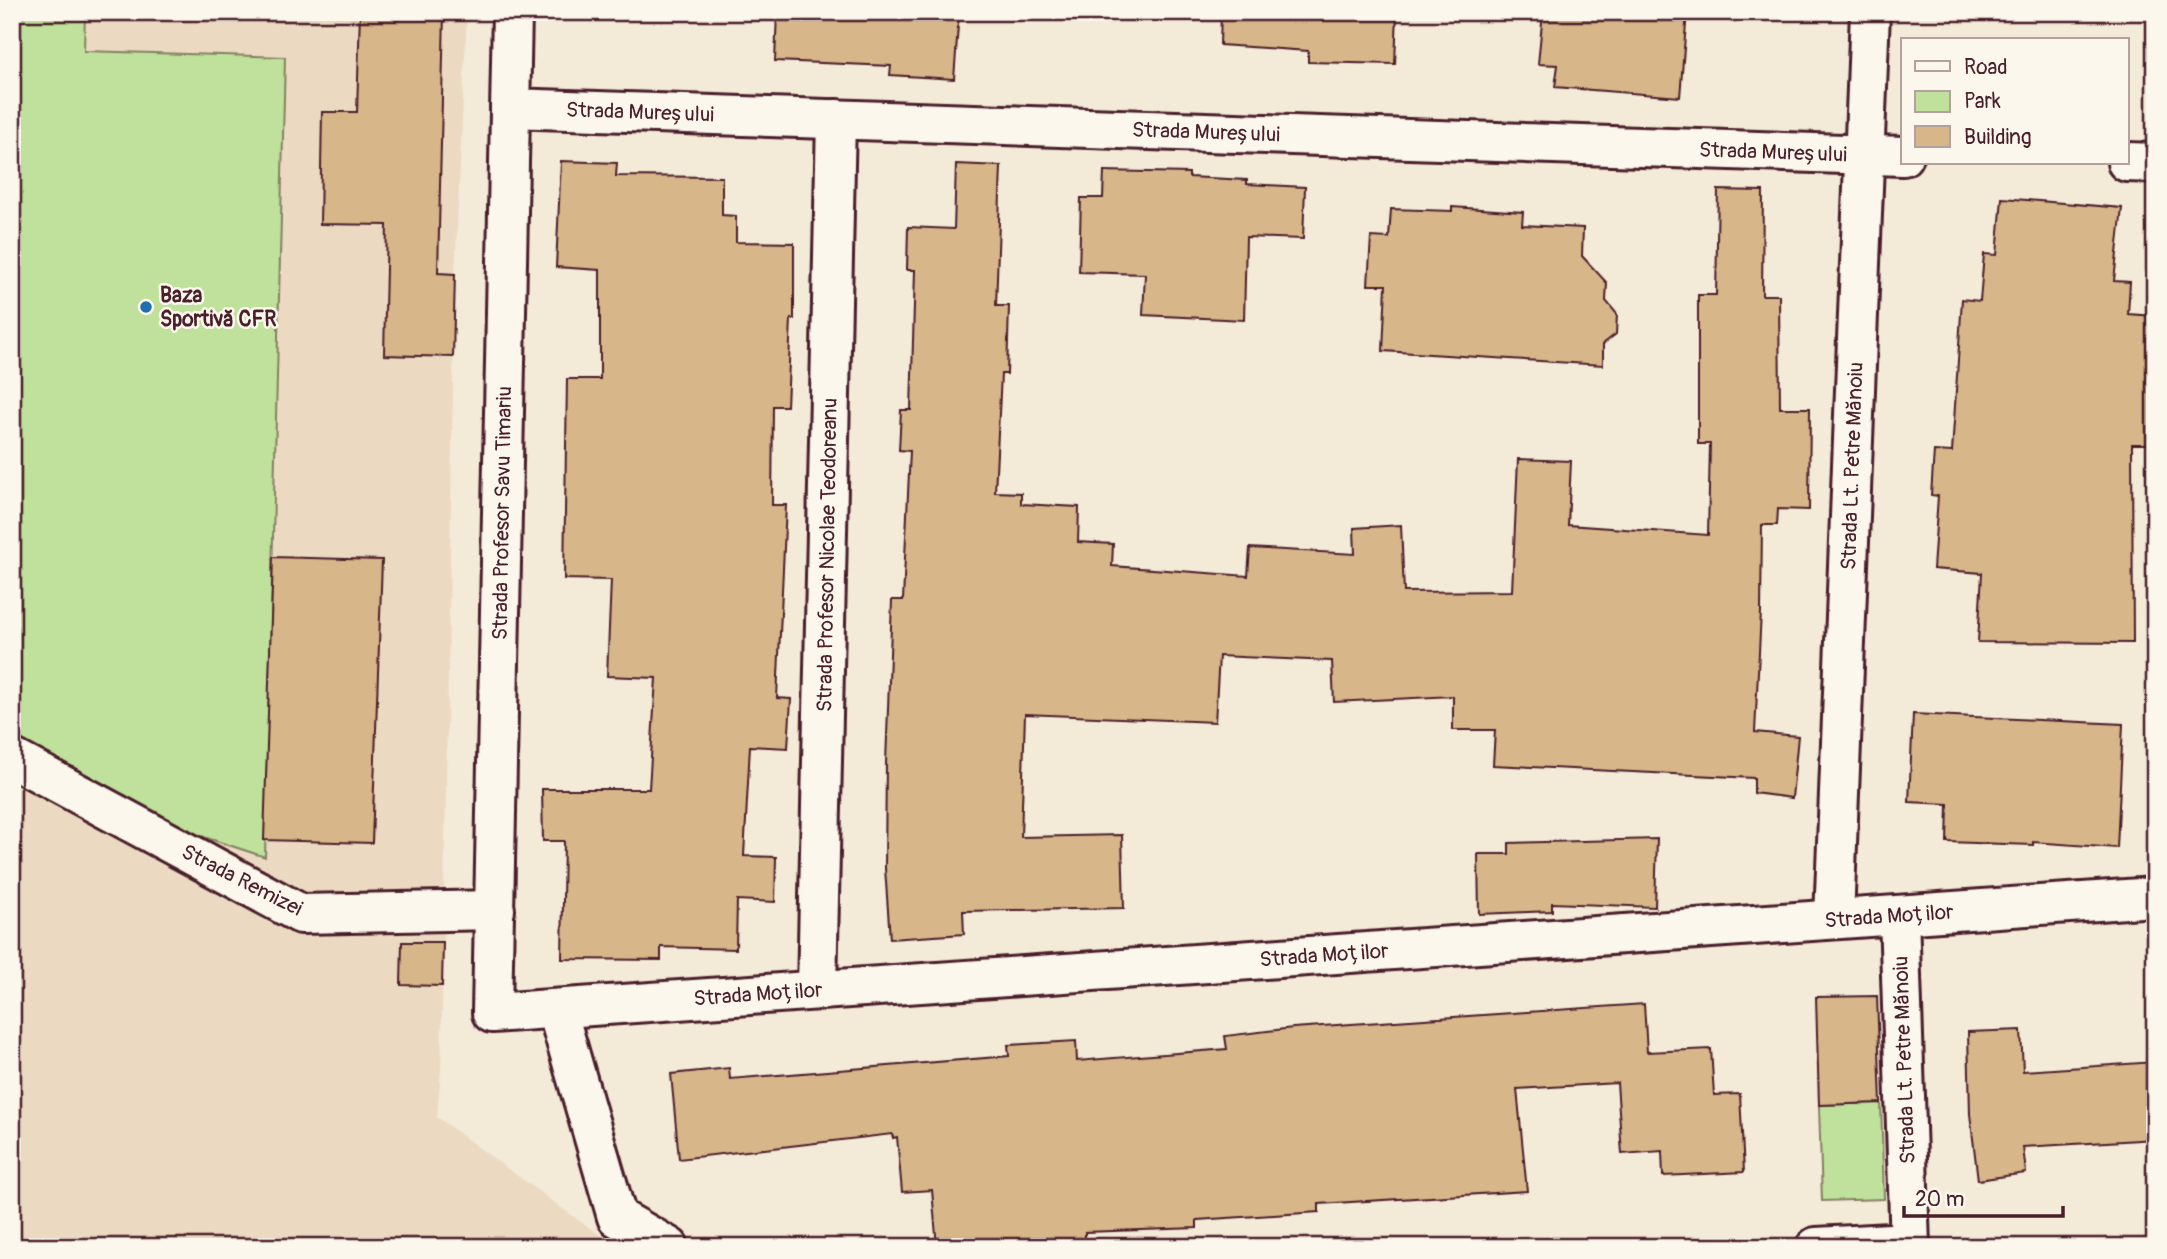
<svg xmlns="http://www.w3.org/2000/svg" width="2167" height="1259" viewBox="0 0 2167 1259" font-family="Pangolin,sans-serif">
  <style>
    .built { fill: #ebdac1 }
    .green { fill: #bfe19b; stroke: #848063; stroke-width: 2 }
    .building { fill: #d7b68a; stroke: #4a1f2b; stroke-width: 2 }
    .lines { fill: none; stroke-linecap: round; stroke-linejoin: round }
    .minor-casing { stroke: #4a1f2b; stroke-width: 44 }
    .minor { stroke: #fbf7ec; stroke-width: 38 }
    .poi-dot { fill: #1f6fb2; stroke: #fbf7ec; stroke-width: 2.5 }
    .labels { text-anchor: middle; stroke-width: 5; stroke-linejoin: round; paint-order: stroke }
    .street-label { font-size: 21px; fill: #4a1f2b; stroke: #fbf7ec }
    .poi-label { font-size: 21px; font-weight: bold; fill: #4a1f2b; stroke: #fbf7ec; text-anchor: start }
  </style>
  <rect width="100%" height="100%" fill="#f4ead8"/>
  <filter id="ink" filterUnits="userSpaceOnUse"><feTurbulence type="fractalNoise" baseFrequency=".0143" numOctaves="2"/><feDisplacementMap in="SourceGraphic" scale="14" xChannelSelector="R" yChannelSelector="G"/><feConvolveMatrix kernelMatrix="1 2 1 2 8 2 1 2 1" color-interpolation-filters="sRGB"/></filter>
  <g filter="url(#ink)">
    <path class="built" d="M12,12H467L455,274L441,1071L437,1117L578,1220L618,1247H12Z"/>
    <g class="green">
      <path d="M12,12H85L84,51L285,57L265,857L189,832L12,735Z"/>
      <path d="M1881,1103L1884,1199L1822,1201L1819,1105Z"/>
    </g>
    <g class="building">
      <path d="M360,12H444L438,273L455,274L453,357L384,355L387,225L320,224L322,112H357Z"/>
      <path d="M777,12H959L954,79L890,75L891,66L775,61Z"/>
      <path d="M1221,12H1397L1395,64L1308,62V51L1220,45Z"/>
      <path d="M1543,12H1687L1680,97L1555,87L1558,65L1538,64Z"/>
      <path d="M561,161L617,163L616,176L722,177V215L736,216V242L794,243V319H791L787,406H773L772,505H786L777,698L791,699L788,748L750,746L744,856L776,857L775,902L737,900L736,949L661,947V960L562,959L564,841H543L542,789H649L656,678L607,676L611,580L564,579L567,379H600V270L556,267Z"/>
      <path d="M956,164L1001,166L996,306H1009L1007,374H1001L995,492L1021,493V504L1079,507L1078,542L1113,544L1112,566L1248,576L1250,548L1355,554L1354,528L1401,525L1404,592L1512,591L1518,459L1571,461L1568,525L1708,535L1710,444H1698V295H1716L1718,190L1763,191L1762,295H1779L1780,408H1810L1809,510L1778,509L1777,525H1762L1761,612L1755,732L1798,736L1792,798L1754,793V778L1493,765L1495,730H1453V696L1334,702L1332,661L1219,656L1215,722L1025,714L1021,837L1122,835L1124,908L963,911L964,934L890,939L885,868L886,763L892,600H903L910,451L899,450L901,410H911L915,270H907L908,227L954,229Z"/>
      <path d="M1104,171L1189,173V177L1247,180V184L1305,187L1303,239L1246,237L1244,320L1143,315L1145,274L1079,272L1081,198H1103Z"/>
      <path d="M2002,198L2122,208L2114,281L2130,282L2128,314L2155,316V444H2132L2133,643L1978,642L1982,573L1933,569L1938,496L1931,495L1934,451L1952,452L1962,299L1980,301L1984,254L1997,255Z"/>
      <path d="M1452,207L1523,212L1522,225L1583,228L1582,256L1607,283L1606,301L1617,314L1616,334L1603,344V365L1383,351L1386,285H1368L1371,237L1389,238L1391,209L1452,211Z"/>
      <path d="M273,557L382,560L372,843L264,840Z"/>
      <path d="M1913,714L2123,724L2117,848L2033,842V845L1947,842L1948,804L1909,802Z"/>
      <path d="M1657,839L1655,907L1552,903V911L1479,914L1478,854H1509V843Z"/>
      <path d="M402,942H443L442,986L401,985Z"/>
      <path d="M1877,996L1881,1103L1819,1105L1816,997Z"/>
      <path d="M1644,1004L1647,1052L1711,1049L1714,1095L1740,1094L1744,1172L1663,1176L1662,1151L1622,1154L1617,1083L1517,1089L1527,1191L1319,1204V1212L1197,1220V1228L1085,1232V1239L1004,1247H937L932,1190L902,1192L897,1137L893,1138L892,1134L679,1159L671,1074L729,1068L730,1079L1009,1056L1008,1045L1076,1041L1077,1061L1227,1049L1225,1036L1293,1028Z"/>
      <path d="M2021,1030L2023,1071L2155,1062V1139L2023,1147L2026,1173L1978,1180L1970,1114L1968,1032Z"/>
    </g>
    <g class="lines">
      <defs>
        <g id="minor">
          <path d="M512,12L492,1013L2155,897"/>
          <path d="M510,108L1903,156"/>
          <path d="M2127,162L2155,163"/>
          <path d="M12,758L301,914L495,910"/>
          <path d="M1899,915L1910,1247"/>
          <path d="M1834,919L1870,12"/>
          <path d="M817,990L836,119"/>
          <path d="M557,1010L617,1217L669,1247"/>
          <path d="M1816,1247L1910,1242"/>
        </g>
      </defs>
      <use href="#minor" class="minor-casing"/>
      <use href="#minor" class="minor"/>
    </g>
  </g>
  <circle class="poi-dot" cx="146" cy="307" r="7"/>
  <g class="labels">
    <g class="street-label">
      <text transform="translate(640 112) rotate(2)" y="7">Strada Mureșului</text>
      <text transform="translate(1206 132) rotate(2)" y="7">Strada Mureșului</text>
      <text transform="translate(1773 152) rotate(2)" y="7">Strada Mureșului</text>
      <text transform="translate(1852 466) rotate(-88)" y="7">Strada Lt. Petre Mănoiu</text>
      <text transform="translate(502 513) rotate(-89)" y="7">Strada Profesor Savu Timariu</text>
      <text transform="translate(827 555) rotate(-89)" y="7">Strada Profesor Nicolae Teodoreanu</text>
      <text transform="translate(242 880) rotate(27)" y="7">Strada Remizei</text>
      <text transform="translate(1889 916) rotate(-4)" y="7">Strada Moților</text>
      <text transform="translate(1324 955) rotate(-4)" y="7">Strada Moților</text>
      <text transform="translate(758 994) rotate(-4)" y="7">Strada Moților</text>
      <text transform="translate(1904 1060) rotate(-92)" y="7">Strada Lt. Petre Mănoiu</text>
    </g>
    <g class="poi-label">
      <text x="160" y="302">Baza<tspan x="160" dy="24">Sportivă CFR</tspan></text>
    </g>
  </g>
  <rect width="2167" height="1259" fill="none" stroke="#fbf7ec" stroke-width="42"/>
  <rect x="21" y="21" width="2125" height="1217" fill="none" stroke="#4a1f2b" stroke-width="2.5" filter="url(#ink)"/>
  <rect x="1901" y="38" width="228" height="126" fill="#fbf7ec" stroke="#b4a19f" stroke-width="2"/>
  <rect x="1915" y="61" width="35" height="10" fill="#fbf7ec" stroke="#b4a19f" stroke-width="2"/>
  <text x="1964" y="74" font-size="21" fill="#4a1f2b">Road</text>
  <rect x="1915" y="91" width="35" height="21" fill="#bfe19b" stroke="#b4a19f" stroke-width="2"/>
  <text x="1964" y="108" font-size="21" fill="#4a1f2b">Park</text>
  <rect x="1915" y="126" width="35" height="21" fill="#d7b68a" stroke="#b4a19f" stroke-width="2"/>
  <text x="1964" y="144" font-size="21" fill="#4a1f2b">Building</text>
  <path d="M1904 1206v10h159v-10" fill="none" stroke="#4a1f2b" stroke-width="3.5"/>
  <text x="1915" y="1206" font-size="21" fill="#4a1f2b" stroke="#fbf7ec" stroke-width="5" paint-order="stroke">20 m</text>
</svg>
